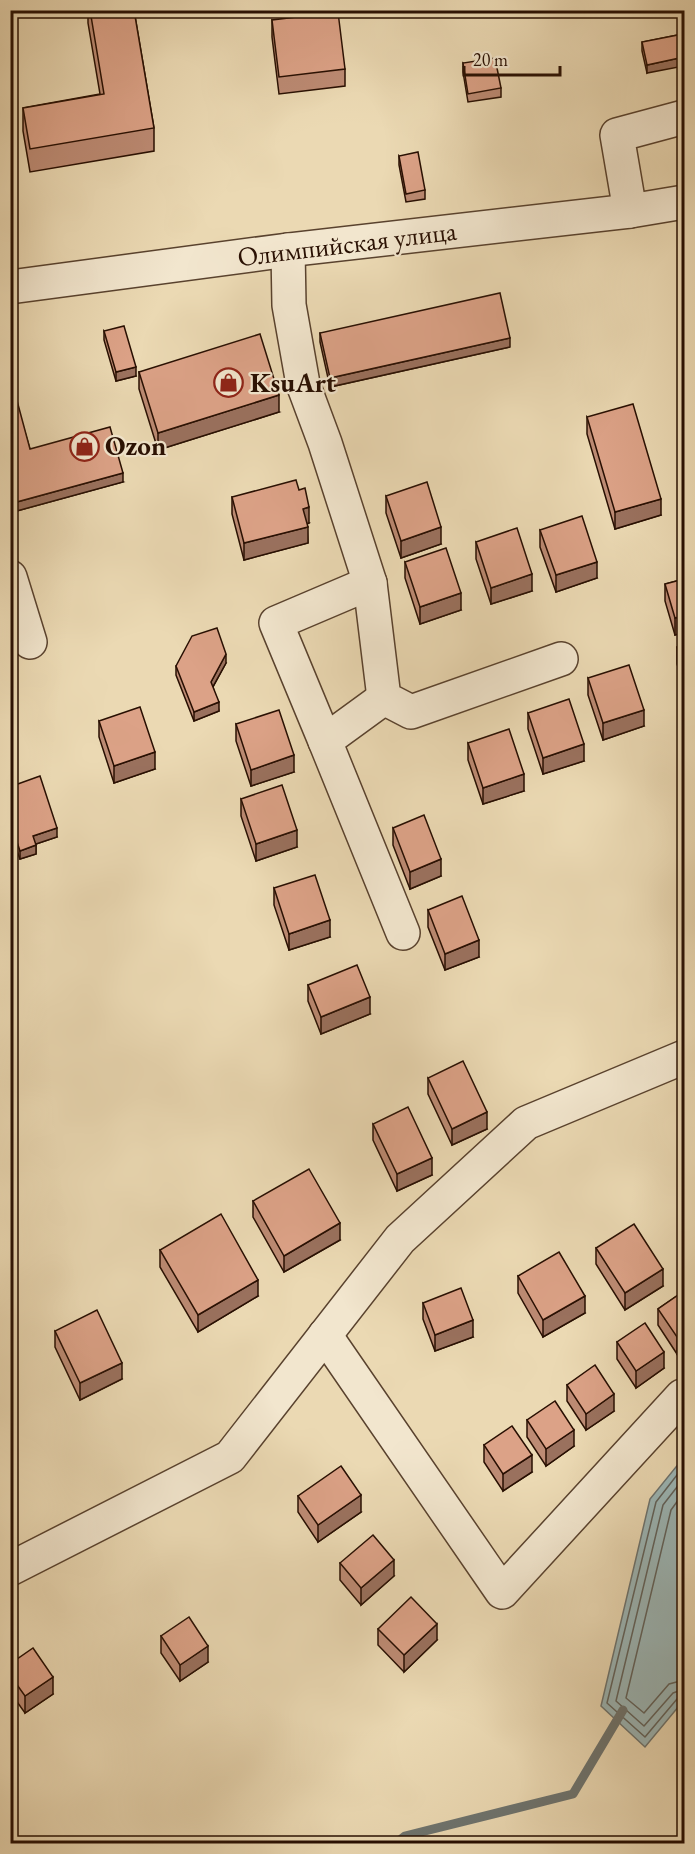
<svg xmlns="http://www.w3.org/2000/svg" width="695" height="1854" viewBox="0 0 695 1854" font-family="'EB Garamond',serif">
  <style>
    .water { fill: #9cb7b7; stroke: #6e746f; stroke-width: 1.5 }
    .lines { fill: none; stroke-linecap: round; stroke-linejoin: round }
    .shore { stroke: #62635c; stroke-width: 1.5 }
    .stream { stroke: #6e746f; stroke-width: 9 }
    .minor-casing { stroke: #59422e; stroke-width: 36 }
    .minor { stroke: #f2e6ce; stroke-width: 33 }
    .wall { fill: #bd8b74; stroke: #280f02; stroke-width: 1.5 }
    .shaded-wall { fill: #9a715e; stroke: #280f02; stroke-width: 1.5 }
    .building { fill: #dca287; stroke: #280f02; stroke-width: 1.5 }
    .labels { text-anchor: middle; stroke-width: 4.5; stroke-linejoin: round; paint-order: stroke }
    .street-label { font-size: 27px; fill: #280f02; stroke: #f2e6ce }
    .poi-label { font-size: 27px; font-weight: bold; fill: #280f02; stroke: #f2e6ce; text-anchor: start }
  </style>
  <rect width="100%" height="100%" fill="#ebd9b3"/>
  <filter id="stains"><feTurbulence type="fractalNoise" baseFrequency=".00333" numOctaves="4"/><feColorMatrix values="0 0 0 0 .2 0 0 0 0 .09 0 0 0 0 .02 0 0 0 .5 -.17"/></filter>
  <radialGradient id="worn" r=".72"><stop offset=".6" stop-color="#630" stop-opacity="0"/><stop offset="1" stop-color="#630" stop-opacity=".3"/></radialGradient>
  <path class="water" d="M684,1457V1700L645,1747L601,1706L650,1499Z"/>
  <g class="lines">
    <g class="shore">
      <path d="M684,1466L656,1502L607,1703L645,1737L677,1699L684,1696"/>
      <path d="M684,1478L663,1505L616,1701L644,1726L673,1693L684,1689"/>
      <path d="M684,1492L671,1510L626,1698L644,1713L669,1684L684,1680"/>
    </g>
    <path class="stream" d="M395,1844L405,1836L573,1794L623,1710"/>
    <defs>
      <g id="minor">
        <path d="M630,211L617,135L684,117"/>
        <path d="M288,250L289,305L303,384L325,443L370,583L384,698L411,712L561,659"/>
        <path d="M10,287L288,250L630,211L684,202"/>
        <path d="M10,577L30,642"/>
        <path d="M384,698L325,741L403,933"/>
        <path d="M325,741L276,623L370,583"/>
        <path d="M325,1335L502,1592L682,1396"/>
        <path d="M10,1569L230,1457L400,1239L526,1123L684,1057"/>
      </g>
    </defs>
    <use href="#minor" class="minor-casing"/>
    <use href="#minor" class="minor"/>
  </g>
  <g class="wall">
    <path d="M88,10H134L154,128V151L30,172L23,131V108L100,94L88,23Z"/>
    <path d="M272,20L345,69V86L279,94L272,37Z"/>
    <path d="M683,34L647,73L642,51V42Z"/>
    <path d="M463,63L501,88V97L468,102L463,72Z"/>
    <path d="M399,156L425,190V199L406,202L399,165Z"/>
    <path d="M104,331L136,376L116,381L104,340Z"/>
    <path d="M320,333L510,347L330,387L320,342Z"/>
    <path d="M139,372L279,412L158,450L139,389Z"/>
    <path d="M10,382L30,449L123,482L13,512L10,505Z"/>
    <path d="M587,417L661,515L615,529L587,434Z"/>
    <path d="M386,496L441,544L401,558L386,513Z"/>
    <path d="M232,497L309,523L307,524L308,543L244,560L232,514Z"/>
    <path d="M540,530L597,578L556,592L540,547Z"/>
    <path d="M476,542L532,591L491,604L476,559Z"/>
    <path d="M405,562L461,610L420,624L405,578Z"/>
    <path d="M684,579V632L675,635L665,601V584Z"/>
    <path d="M684,645V687L677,664V647Z"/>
    <path d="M226,663L213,687L219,711L194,721L176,675V666Z"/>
    <path d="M588,678L644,726L603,740L588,695Z"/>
    <path d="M528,713L584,761L543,774L528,729Z"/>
    <path d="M684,720V757L679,739V722Z"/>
    <path d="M99,721L155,769L114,783L99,737Z"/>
    <path d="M236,724L294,772L251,786L236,741Z"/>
    <path d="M468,743L524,791L483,804L468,760Z"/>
    <path d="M10,775L15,785L57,837L36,844V854L20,859L17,851L10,853Z"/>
    <path d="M241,799L297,847L256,861L241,816Z"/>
    <path d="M393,828L441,876L410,889L393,845Z"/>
    <path d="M274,888L330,937L289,950L274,905Z"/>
    <path d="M428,910L479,957L445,970L428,927Z"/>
    <path d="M308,985L370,1014L321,1034L308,1001Z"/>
    <path d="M428,1078L487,1129L452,1145L428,1094Z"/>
    <path d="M373,1124L432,1175L397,1191L373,1140Z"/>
    <path d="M253,1201L340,1240L284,1272L253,1217Z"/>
    <path d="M596,1248L663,1286L625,1310L596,1264Z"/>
    <path d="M160,1250L258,1296L198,1332L160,1267Z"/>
    <path d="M518,1276L585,1313L543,1337L518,1293Z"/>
    <path d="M684,1291L677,1354L658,1325V1309Z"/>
    <path d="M423,1303L473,1337L435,1351L423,1319Z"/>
    <path d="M55,1331L122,1379L80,1400L55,1347Z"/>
    <path d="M617,1342L664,1368L636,1388L617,1359Z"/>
    <path d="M567,1385L614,1411L586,1430L567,1401Z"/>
    <path d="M527,1420L574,1446L546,1466L527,1437Z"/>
    <path d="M484,1445L532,1472L503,1491L484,1462Z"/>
    <path d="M298,1496L361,1512L318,1542L298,1512Z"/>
    <path d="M340,1563L394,1576L361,1605L340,1580Z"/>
    <path d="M378,1629L437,1640L404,1672L378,1645Z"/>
    <path d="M161,1636L208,1662L180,1681L161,1653Z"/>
    <path d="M10,1664L53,1694L25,1713L10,1692Z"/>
  </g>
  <g class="shaded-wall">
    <path d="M684,57V66L647,73V65Z"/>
    <path d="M510,338V347L330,387V378Z"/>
    <path d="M136,367V376L116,381V372Z"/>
    <path d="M279,395V412L158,450V433Z"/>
    <path d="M123,473V482L13,512V503Z"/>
    <path d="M661,499V515L615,529V512Z"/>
    <path d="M309,507V523L303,525V509Z"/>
    <path d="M308,527V543L244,560V543Z"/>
    <path d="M441,527V544L401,558V541Z"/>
    <path d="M597,562V578L556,592V575Z"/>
    <path d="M532,574V591L491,604V588Z"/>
    <path d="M461,593V610L420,624V607Z"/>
    <path d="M684,616V632L675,635V618Z"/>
    <path d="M226,654V663L211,690V682Z"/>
    <path d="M219,702V711L194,721V712Z"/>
    <path d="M644,710V726L603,740V723Z"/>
    <path d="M584,744V761L543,774V758Z"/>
    <path d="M155,752V769L114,783V766Z"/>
    <path d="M294,755V772L251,786V770Z"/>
    <path d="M524,774V791L483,804V788Z"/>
    <path d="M57,828V837L33,845V836Z"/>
    <path d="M297,830V847L256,861V844Z"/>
    <path d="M17,842V851L10,853V844Z"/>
    <path d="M36,845V854L20,859V851Z"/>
    <path d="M441,859V876L410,889V872Z"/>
    <path d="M330,920V937L289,950V934Z"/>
    <path d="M479,940V957L445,970V954Z"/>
    <path d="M370,997V1014L321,1034V1017Z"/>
    <path d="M487,1112V1129L452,1145V1129Z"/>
    <path d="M432,1158V1175L397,1191V1174Z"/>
    <path d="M340,1223V1240L284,1272V1256Z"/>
    <path d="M663,1269V1286L625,1310V1293Z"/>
    <path d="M258,1280V1296L198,1332V1315Z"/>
    <path d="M585,1296V1313L543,1337V1320Z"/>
    <path d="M473,1320V1337L435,1351V1335Z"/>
    <path d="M684,1332V1349L677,1354V1337Z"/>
    <path d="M664,1352V1368L636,1388V1371Z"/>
    <path d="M122,1363V1379L80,1400V1383Z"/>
    <path d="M614,1394V1411L586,1430V1414Z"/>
    <path d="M15,1423V1440L10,1442V1425Z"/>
    <path d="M574,1430V1446L546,1466V1449Z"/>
    <path d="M532,1455V1472L503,1491V1474Z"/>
    <path d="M361,1495V1512L318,1542V1525Z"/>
    <path d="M394,1560V1576L361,1605V1588Z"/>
    <path d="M437,1624V1640L404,1672V1655Z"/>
    <path d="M208,1646V1662L180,1681V1665Z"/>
    <path d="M53,1677V1694L25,1713V1696Z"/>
  </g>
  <g class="building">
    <path d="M90,10H134L154,128L30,149L23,108L104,94Z"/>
    <path d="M338,12L345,69L279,77L272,20Z"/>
    <path d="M683,34L684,42V57L647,65L642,42Z"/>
    <path d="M495,58L501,88L468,94L463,63Z"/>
    <path d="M418,152L425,190L406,194L399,156Z"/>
    <path d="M500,293L510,338L330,378L320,333Z"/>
    <path d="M124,326L136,367L116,372L104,331Z"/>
    <path d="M260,334L279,395L158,433L139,372Z"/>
    <path d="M10,382H12L30,449L110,427L123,473L13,503L10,496Z"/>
    <path d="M633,404L661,499L615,512L587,417Z"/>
    <path d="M296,480L299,490L305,488L309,507L303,509L308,527L244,543L232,497Z"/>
    <path d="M427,482L441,527L401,541L386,496Z"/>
    <path d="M582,516L597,562L556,575L540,530Z"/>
    <path d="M517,528L532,574L491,588L476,542Z"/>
    <path d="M446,548L461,593L420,607L405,562Z"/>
    <path d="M684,579V616L675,618L665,584Z"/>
    <path d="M217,628L226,654L211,682L219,702L194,712L176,666L192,636Z"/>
    <path d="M684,645V670L677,647Z"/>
    <path d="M629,665L644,710L603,723L588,678Z"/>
    <path d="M569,699L584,744L543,758L528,713Z"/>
    <path d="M140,707L155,752L114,766L99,721Z"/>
    <path d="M279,710L294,755L251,770L236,724Z"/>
    <path d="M684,720V740L679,722Z"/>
    <path d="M509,729L524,774L483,788L468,743Z"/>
    <path d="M10,775H12L15,785L40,776L57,828L33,836L36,845L20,851L17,842L10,844Z"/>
    <path d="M282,785L297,830L256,844L241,799Z"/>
    <path d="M424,815L441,859L410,872L393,828Z"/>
    <path d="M315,875L330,920L289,934L274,888Z"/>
    <path d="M462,896L479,940L445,954L428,910Z"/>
    <path d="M357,965L370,997L321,1017L308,985Z"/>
    <path d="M463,1061L487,1112L452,1129L428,1078Z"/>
    <path d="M408,1107L432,1158L397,1174L373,1124Z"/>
    <path d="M309,1169L340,1223L284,1256L253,1201Z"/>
    <path d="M221,1214L258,1280L198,1315L160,1250Z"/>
    <path d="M634,1224L663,1269L625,1293L596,1248Z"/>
    <path d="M559,1252L585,1296L543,1320L518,1276Z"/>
    <path d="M461,1288L473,1320L435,1335L423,1303Z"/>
    <path d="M684,1291V1332L677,1337L658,1309Z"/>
    <path d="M97,1310L122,1363L80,1383L55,1331Z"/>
    <path d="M645,1323L664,1352L636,1371L617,1342Z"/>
    <path d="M595,1365L614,1394L586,1414L567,1385Z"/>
    <path d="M555,1401L574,1430L546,1449L527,1420Z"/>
    <path d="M10,1414L15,1423L10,1425Z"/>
    <path d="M512,1426L532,1455L503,1474L484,1445Z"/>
    <path d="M341,1466L361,1495L318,1525L298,1496Z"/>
    <path d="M373,1535L394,1560L361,1588L340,1563Z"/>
    <path d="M411,1597L437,1624L404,1655L378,1629Z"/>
    <path d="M189,1617L208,1646L180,1665L161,1636Z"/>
    <path d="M33,1648L53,1677L25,1696L10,1675V1664Z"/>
  </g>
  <defs>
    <symbol id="shop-ring" viewBox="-11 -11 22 22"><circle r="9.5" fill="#f2e6ce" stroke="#8f2418" stroke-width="1.5"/><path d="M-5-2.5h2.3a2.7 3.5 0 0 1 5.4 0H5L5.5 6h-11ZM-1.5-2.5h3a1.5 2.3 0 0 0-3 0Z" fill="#8f2418"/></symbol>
  </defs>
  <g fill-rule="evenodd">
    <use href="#shop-ring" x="212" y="366" width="33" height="33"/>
    <use href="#shop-ring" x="68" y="430" width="33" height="33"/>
  </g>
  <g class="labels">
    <g class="street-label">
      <text transform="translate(347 244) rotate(-7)" y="9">Олимпийская улица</text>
    </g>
    <g class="poi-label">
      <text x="250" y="392">KsuArt</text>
      <text x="105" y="455">Ozon</text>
    </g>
  </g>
  <rect width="695" height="1854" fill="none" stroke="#ebd9b3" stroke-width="36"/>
  <rect x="12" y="12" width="671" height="1830" fill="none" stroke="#280f02" stroke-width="3"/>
  <rect x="18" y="18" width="659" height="1818" fill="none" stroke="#280f02" stroke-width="1.5"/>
  <path d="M464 66v9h96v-9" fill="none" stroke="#280f02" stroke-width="3"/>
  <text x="473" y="66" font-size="18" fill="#280f02" stroke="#f2e6ce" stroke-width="4.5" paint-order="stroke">20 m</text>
  <rect width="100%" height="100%" filter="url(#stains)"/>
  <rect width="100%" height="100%" fill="url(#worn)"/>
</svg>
